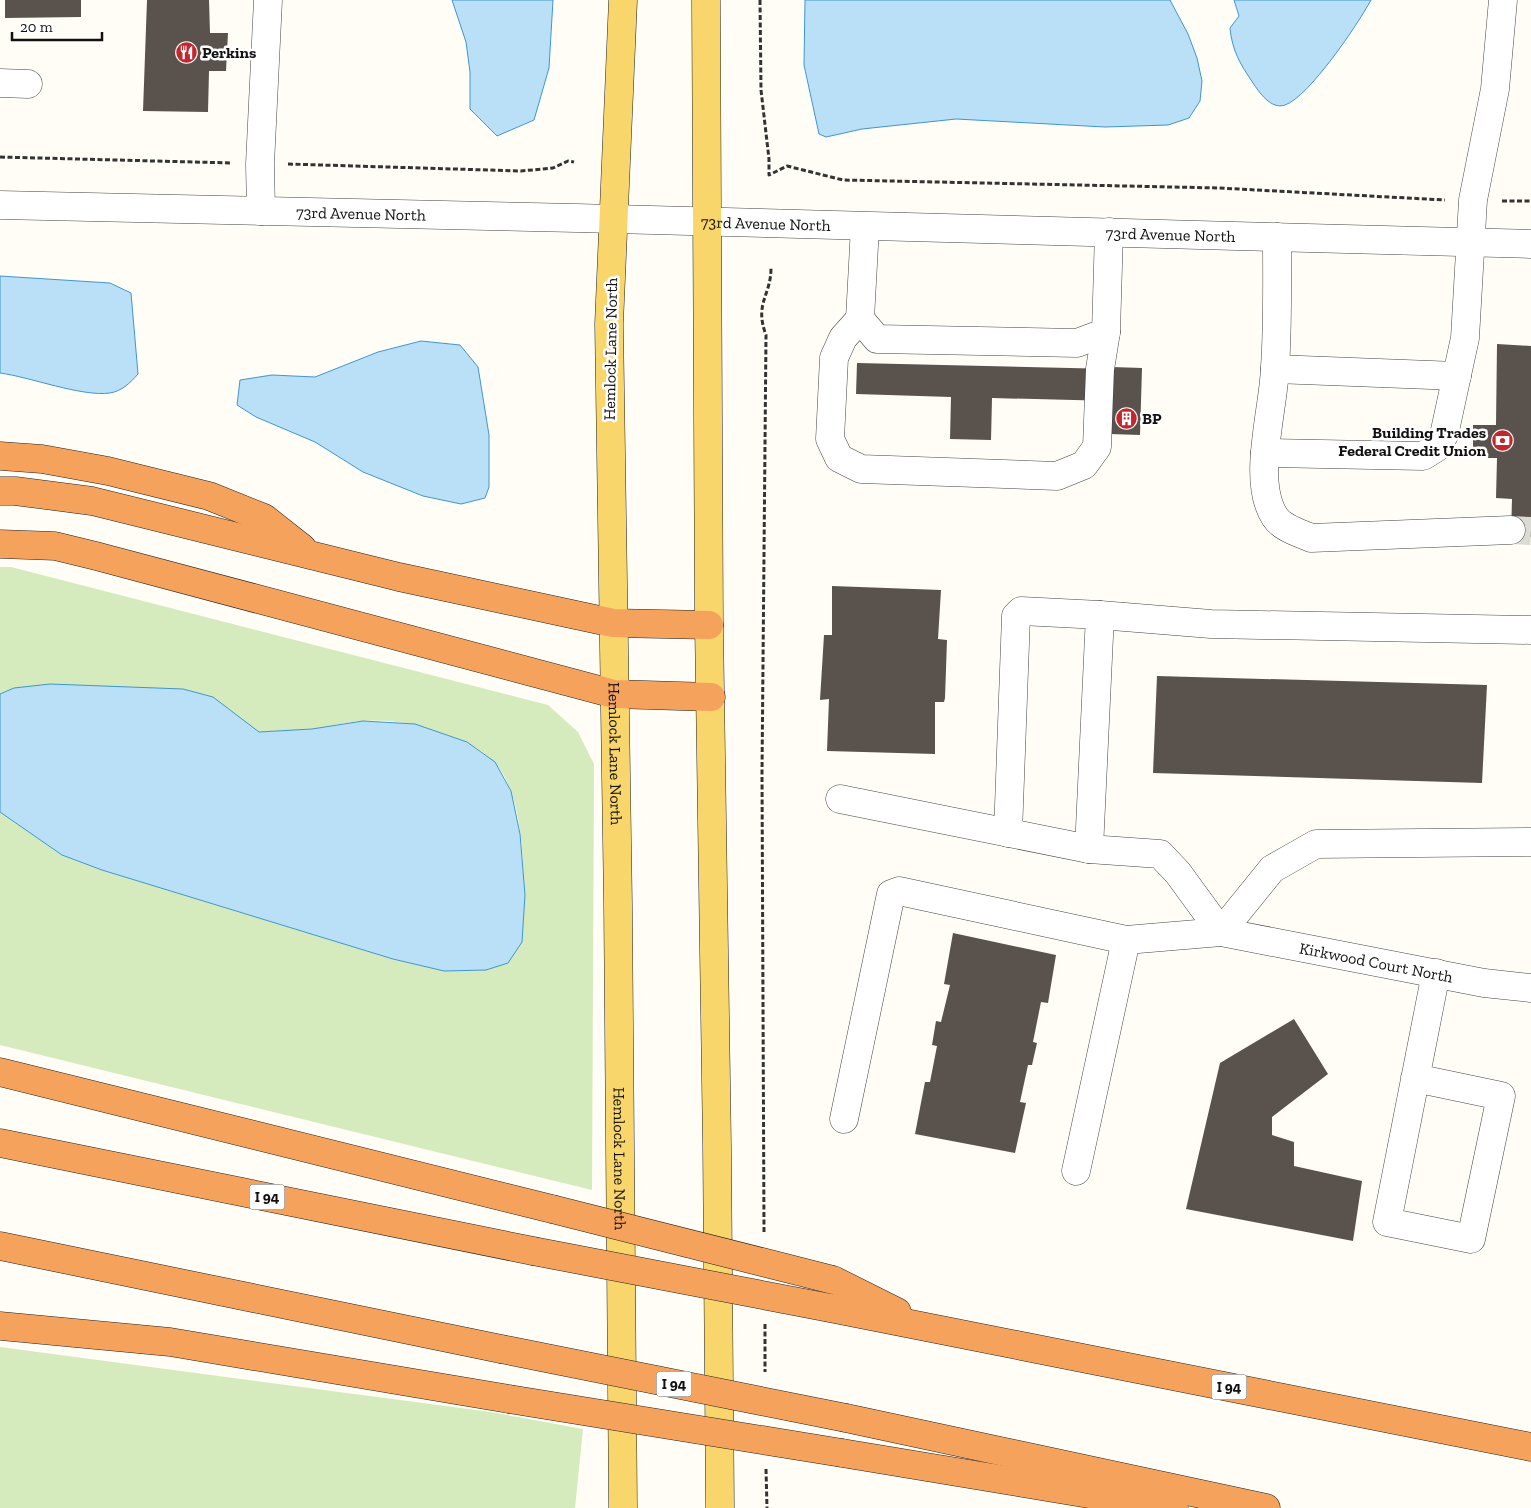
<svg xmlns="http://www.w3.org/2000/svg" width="1531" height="1508" viewBox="0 0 1531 1508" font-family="'Zilla Slab',serif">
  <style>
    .green { fill: #d5ebbd }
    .water { fill: #b9e0f7; stroke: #3f96cf }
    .building { fill: #5a524d }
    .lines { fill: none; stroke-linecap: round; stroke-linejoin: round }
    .minor-tunnel { stroke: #dbdad3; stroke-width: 28; stroke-dasharray: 28 14; stroke-linecap: butt }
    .minor-casing { stroke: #444; stroke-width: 29 }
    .major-casing { stroke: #222; stroke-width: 29 }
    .highway-casing { stroke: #222; stroke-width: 29 }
    .path { stroke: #333; stroke-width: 3; stroke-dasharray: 5 2.5; stroke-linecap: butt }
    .minor { stroke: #fff; stroke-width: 28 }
    .major { stroke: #f9d66b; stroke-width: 28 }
    .highway { stroke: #f5a25d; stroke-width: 28 }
    .highway-bridge-casing { stroke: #222; stroke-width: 29; stroke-linecap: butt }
    .highway-bridge { stroke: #f5a25d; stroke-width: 28 }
    .labels { text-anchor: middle; stroke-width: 5; stroke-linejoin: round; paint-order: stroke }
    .shield { fill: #fff; stroke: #585858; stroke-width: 1 }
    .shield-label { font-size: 15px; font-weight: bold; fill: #111 }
    .poi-label { font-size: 16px; font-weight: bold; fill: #111; stroke: #fff; text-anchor: start }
    .street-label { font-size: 16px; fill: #111; stroke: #fff }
  </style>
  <rect width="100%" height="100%" fill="#fffdf5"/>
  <g class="green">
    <path d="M0,567H11L548,705L578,732L594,764L592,1190L0,1045V812L62,855L102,870L393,959L444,971L486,970L522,942C525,896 528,796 494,762C479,747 461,739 441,733C416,724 390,719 363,721C340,722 277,740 258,731C251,728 245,723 239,719L14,688L0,694Z"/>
    <path d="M0,1347L491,1412L583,1429L575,1508H0Z"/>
  </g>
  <g class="water">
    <path d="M452,0H553L549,68L534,120L497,136L470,109V72L466,42Z"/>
    <path d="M805,0H1170L1188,34L1197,58L1202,81L1200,101L1189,118L1168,125L1105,127L956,119L862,129L826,137L819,134L804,65Z"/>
    <path d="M1234,0H1371C1358,24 1309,97 1285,105C1271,110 1259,92 1253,83C1240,64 1232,50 1230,28L1239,16Z"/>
    <path d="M0,276L110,283L131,293L138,374C130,383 122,391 110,393C82,397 30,377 0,373Z"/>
    <path d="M421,341L460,345L478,367L489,435V487L485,498L461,504L423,496L363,472L315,442L256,417L237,405L240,380L272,375L315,377L378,352Z"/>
    <path d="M50,684L183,689L213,697L259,732L312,729L363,721L415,724L467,742L495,762L511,791L520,834L525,895L522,942L508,963L486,970L444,971L393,959L102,870L62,855L0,812V694L14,688Z"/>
  </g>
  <g class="building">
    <path d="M5,0H81V17L5,18Z"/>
    <path d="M147,0H209L210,33H228L226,71H209L208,112L143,111Z"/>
    <path d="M1497,344L1531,346V537H1511L1512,499L1496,498L1497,458H1473V425H1496Z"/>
    <path d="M857,363L1113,369L1112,367L1142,368L1140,435L1110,434L1112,401L992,398L991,440L950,439L951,397L856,394Z"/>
    <path d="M832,586L941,590L938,639L947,640L945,698L944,702H935V754L827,751L829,699L820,700L824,635H832Z"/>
    <path d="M1157,676L1487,685L1482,783L1153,773Z"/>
    <path d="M953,933L1056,955L1048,1003L1041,1002L1033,1042L1037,1043L1032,1065H1028L1020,1102L1026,1103L1015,1153L915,1134L925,1082H930L937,1046L932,1045L936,1021L941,1022L950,985L944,984Z"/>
    <path d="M1294,1019L1328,1074L1272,1117V1135L1294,1142V1166L1362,1181L1353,1241L1186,1209L1220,1063Z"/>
  </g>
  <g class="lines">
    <path class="minor-tunnel" d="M1511,530L1531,531"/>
    <defs>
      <g id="minor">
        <path d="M0,83L28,84"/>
        <path id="s1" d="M0,205L576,218L1531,244"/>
        <path d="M261,211L260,164L268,0"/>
        <path d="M865,227L860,319L877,339L1077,343L1106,332L1109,232"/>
        <path d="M1277,237C1277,281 1278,324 1275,367C1274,409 1251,481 1275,517C1282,528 1300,533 1311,538L1511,530"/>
        <path d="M860,319L843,338L834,358L830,439L839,458L861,469L1057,476L1084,465L1097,447L1100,369L1106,332"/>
        <path d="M1275,369L1457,376"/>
        <path d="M1265,453L1423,456L1436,448L1444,435L1465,338L1473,200L1495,89L1503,0"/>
        <path d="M1100,615L1211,624L1531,630"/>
        <path d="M840,799L1089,849L1160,854L1178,873L1221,932"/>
        <path d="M1008,833L1016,616L1021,611L1100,615L1089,849"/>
        <path d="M1221,932L1272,869L1316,844L1531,842"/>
        <path d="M1415,1078L1501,1096L1471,1239L1387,1222L1436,973"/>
        <path id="s2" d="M844,1119L891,894L899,891L1126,940L1221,932L1484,983L1531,988"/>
        <path d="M1076,1171L1126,940"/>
      </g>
      <g id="major">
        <path id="s3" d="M623,0L609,324L618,904L623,1508"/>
        <path d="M706,0L709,625L717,1146L720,1508"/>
      </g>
      <g id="highway">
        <path d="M0,456L42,459L108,471L209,496L264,518L302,548"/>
        <path d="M0,491H15L92,501L399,577L613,623L709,625"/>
        <path d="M0,544L55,546L96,556L614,694L711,697"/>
        <path d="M0,1072L552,1209"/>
        <path d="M0,1143L533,1251"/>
        <path d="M0,1246L501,1349"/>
        <path d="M833,1280L897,1312"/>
        <path d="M830,1308L1531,1447"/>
        <path d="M0,1326L170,1342L509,1399"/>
        <path d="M846,1418L1266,1508"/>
        <path d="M842,1453L1174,1508"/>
      </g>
    </defs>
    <use href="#minor" class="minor-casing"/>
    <use href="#major" class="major-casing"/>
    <use href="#highway" class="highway-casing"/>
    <g class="path">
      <path d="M760,0L761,90L769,159V175L787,166L843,180L1219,188L1445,200"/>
      <path d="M0,157L232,163"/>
      <path d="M288,164L521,171L553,168L568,161L574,162"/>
      <path d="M1502,201H1531"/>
      <path d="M764,1232L762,773L766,335C754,303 771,296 771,268"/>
      <path d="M765,1324V1372"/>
      <path d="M766,1469L767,1508"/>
    </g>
    <use href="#minor" class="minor"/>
    <use href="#major" class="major"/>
    <use href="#highway" class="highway"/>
    <defs>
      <g id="highway-bridge">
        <path d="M552,1209L833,1280"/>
        <path d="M533,1251L830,1308"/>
        <path d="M501,1349L846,1418"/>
        <path d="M509,1399L842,1453"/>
      </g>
    </defs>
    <use href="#highway-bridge" class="highway-bridge-casing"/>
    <use href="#highway-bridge" class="highway-bridge"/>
  </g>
  <defs>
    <symbol id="restaurant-disc" viewBox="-11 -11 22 22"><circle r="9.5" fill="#c4262e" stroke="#fff"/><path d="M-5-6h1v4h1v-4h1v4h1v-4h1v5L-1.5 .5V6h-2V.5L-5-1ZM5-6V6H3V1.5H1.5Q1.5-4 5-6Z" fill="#fff"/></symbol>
    <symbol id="building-disc" viewBox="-11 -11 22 22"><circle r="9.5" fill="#c4262e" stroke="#fff"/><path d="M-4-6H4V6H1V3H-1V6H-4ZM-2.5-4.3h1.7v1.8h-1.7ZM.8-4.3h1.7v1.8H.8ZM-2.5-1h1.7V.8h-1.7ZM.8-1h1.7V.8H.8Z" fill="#fff"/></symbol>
    <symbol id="bank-disc" viewBox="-11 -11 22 22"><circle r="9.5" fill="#c4262e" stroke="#fff"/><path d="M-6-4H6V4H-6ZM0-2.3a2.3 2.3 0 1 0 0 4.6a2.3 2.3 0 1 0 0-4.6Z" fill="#fff"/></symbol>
  </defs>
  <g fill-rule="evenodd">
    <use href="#restaurant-disc" x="174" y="40" width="25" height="25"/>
    <use href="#building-disc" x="1114" y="406" width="25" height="25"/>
    <use href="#bank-disc" x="1490" y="428" width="25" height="25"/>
  </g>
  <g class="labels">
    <g class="shield">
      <rect x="249.5" y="1184.5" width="35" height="25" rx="4"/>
      <rect x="656.5" y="1371.5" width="35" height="25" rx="4"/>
      <rect x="1211.5" y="1374.5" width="35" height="25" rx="4"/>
    </g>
    <g class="shield-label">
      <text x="267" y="1202">I 94</text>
      <text x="674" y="1389">I 94</text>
      <text x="1229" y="1392">I 94</text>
    </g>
    <g class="poi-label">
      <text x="202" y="58">Perkins</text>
      <text x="1142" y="424">BP</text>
      <text x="1486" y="438" text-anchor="end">Building Trades<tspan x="1486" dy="18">Federal Credit Union</tspan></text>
    </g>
    <g class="street-label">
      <text dy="6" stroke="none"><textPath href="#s1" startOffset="361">73rd Avenue North</textPath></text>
      <text dy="6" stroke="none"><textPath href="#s1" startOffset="766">73rd Avenue North</textPath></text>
      <text dy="6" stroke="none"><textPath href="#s1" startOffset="1171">73rd Avenue North</textPath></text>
      <text transform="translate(610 349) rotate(-89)" y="6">Hemlock Lane North</text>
      <text dy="6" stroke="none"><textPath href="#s3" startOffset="754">Hemlock Lane North</textPath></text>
      <text dy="6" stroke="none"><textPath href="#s2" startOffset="724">Kirkwood Court North</textPath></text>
      <text dy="6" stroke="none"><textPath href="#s3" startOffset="1159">Hemlock Lane North</textPath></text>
    </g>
  </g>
  <path d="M12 32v8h90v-8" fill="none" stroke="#111111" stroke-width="2.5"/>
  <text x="20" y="32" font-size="15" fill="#111111" stroke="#ffffff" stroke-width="4" paint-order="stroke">20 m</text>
</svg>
